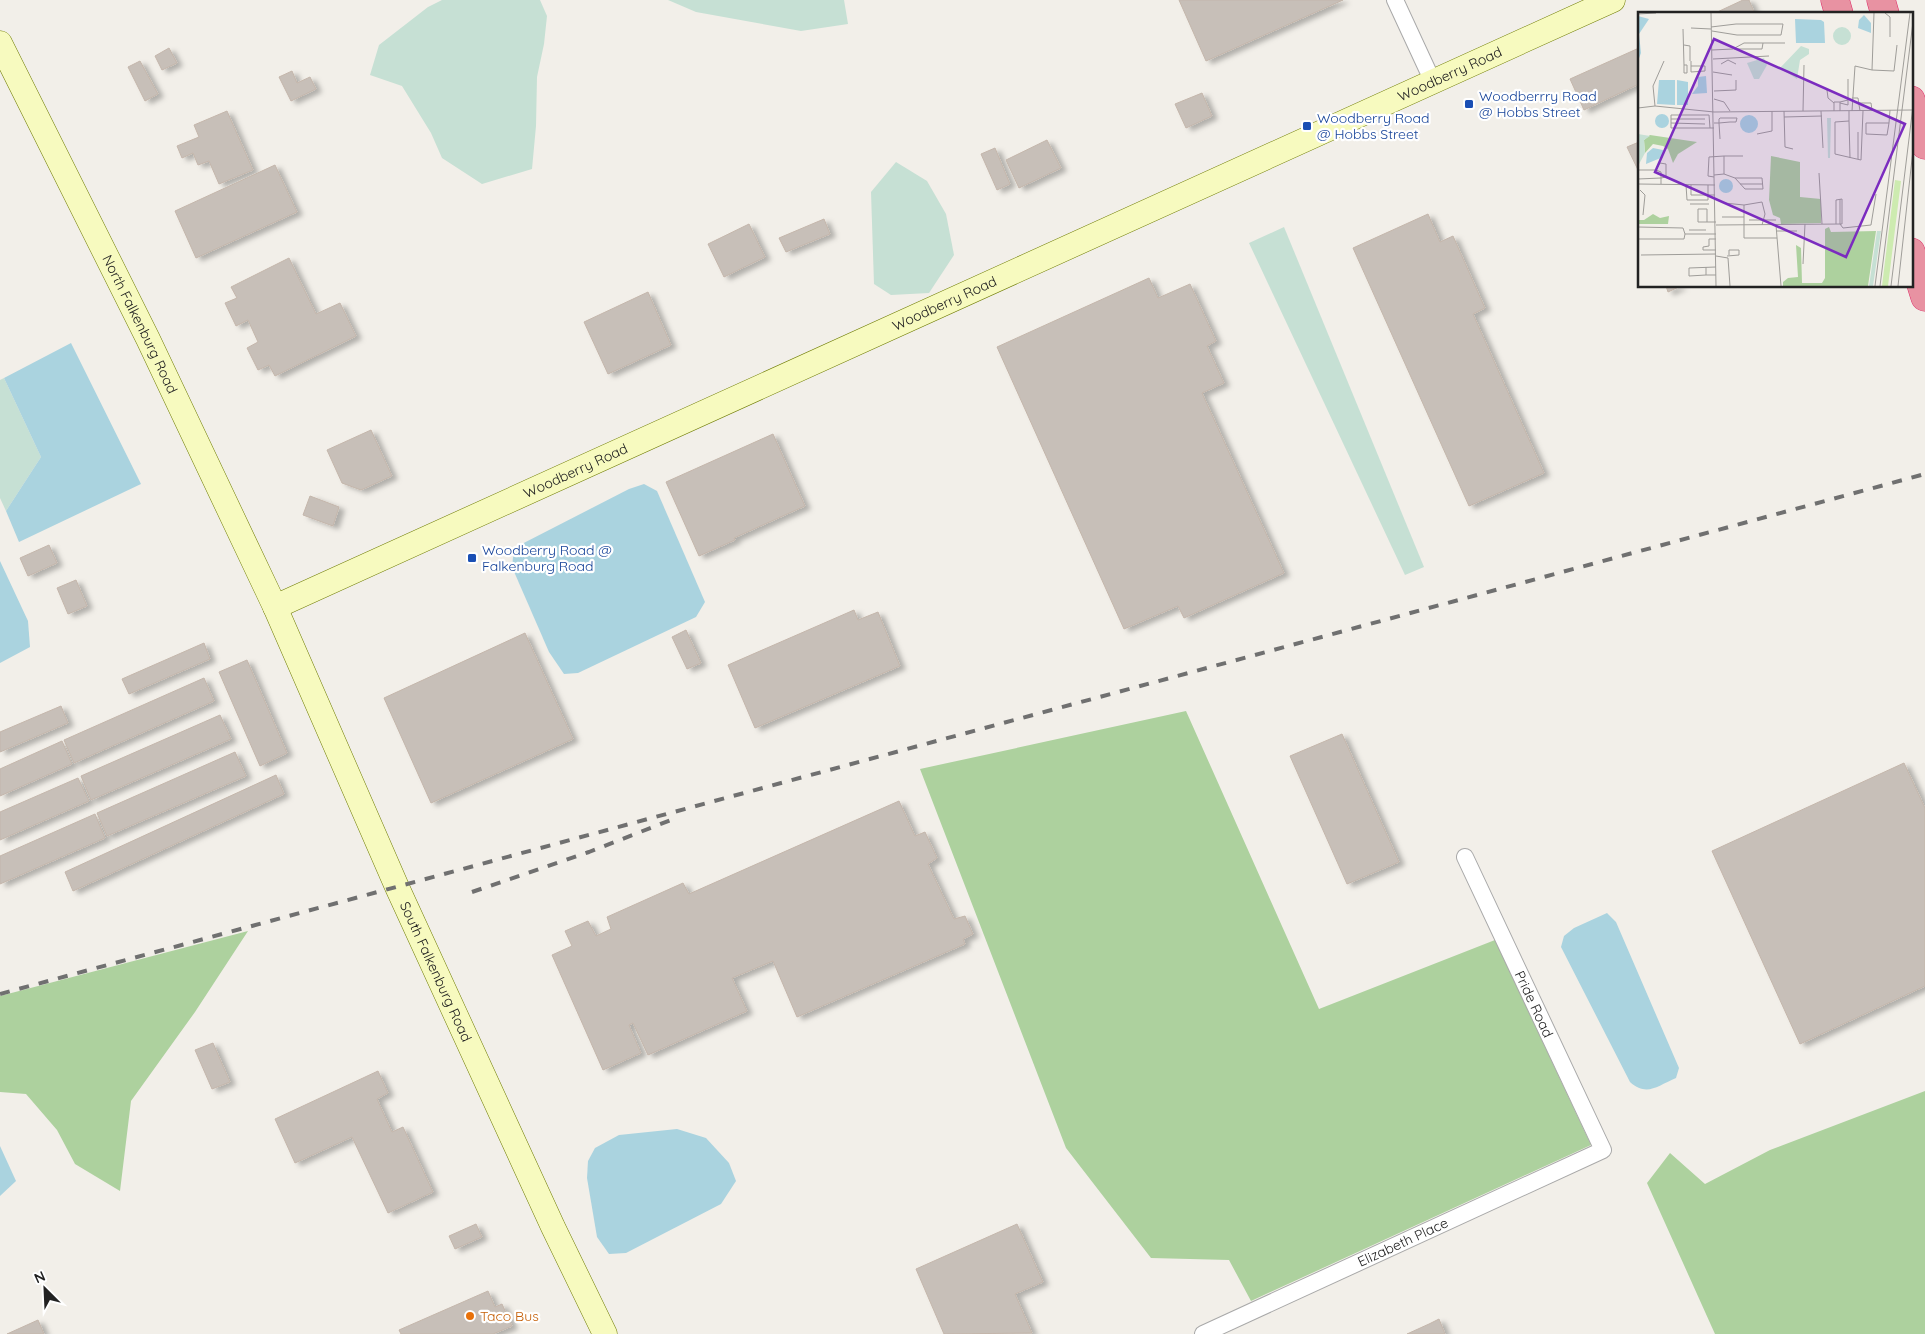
<svg xmlns="http://www.w3.org/2000/svg" width="1925" height="1334" viewBox="0 0 1925 1334" font-family="Quicksand,sans-serif">
  <style>
    .forest { fill: #add19e }
    .wetland { fill: #c6e0d4 }
    .water { fill: #aad3df }
    .building { fill: #c7bfb8; stroke: #c4b6ab; filter: url(#shadow) }
    .lines { fill: none; stroke-linecap: round; stroke-linejoin: round }
    .street-casing { stroke: #a9a9a9; stroke-width: 18 }
    .secondary-casing { stroke: #707d05; stroke-width: 25 }
    .highway-casing { stroke: #dc2a67; stroke-width: 29 }
    .street { stroke: #fff; stroke-width: 16 }
    .secondary { stroke: #f7fabf; stroke-width: 24 }
    .highway { stroke: #e892a2; stroke-width: 28 }
    .rail { stroke: #707070; stroke-width: 4; stroke-dasharray: 10 10; stroke-linecap: butt }
    .transit-dot { fill: #1a4fb4; stroke: #fff; stroke-width: 2 }
    .food-dot { fill: #e8710a; stroke: #fff; stroke-width: 2 }
    .labels { text-anchor: middle; stroke-width: 4.5; stroke-linejoin: round; paint-order: stroke }
    .street-label { font-size: 14px; fill: #222; stroke: #fff }
    .transit-label { font-size: 14px; fill: #164399; stroke: #fff; text-anchor: start }
    .food-label { font-size: 14px; fill: #c56008; stroke: #fff; text-anchor: start }
    .inset-road { fill: none; stroke: #9f9d99; stroke-width: 1 }
    .view { fill: #7b2cbf; fill-opacity: 0.15; stroke: #7b2cbf; stroke-width: 2.5 }
    .inset-edge { fill: none; stroke: #222; stroke-width: 2.5 }
  </style>
  <defs>
    <filter id="shadow"><feDropShadow dx="5.5" dy="3" stdDeviation="2.5" flood-color="#0004"/></filter>
  </defs>
  <rect width="100%" height="100%" fill="#f2efe9"/>
  <g class="forest">
    <path d="M1186,711L1319,1009L1495,940L1591,1145L1251,1301L1229,1260L1151,1258L1066,1148L920,769Z"/>
    <path d="M248,931L195,1012L131,1101L120,1191L75,1164L57,1130L26,1094L0,1092V996Z"/>
    <path d="M1925,1091V1334H1715L1647,1183L1670,1153L1705,1184L1770,1150Z"/>
  </g>
  <g class="wetland">
    <path d="M442,0H540L547,16L544,44L537,77L536,126L532,169L482,184L442,158L431,133L402,86L370,75L379,45L428,7Z"/>
    <path d="M668,0H844L848,24L801,31L696,12Z"/>
    <path d="M896,162L927,181L946,214L954,255L929,293L891,295L874,284L871,192Z"/>
    <path d="M1284,227L1424,567L1405,575L1249,243Z"/>
    <path d="M4,378L41,457L6,511L0,498V380Z"/>
  </g>
  <g class="water">
    <path d="M71,343L141,484L19,542L6,511L41,457L4,378Z"/>
    <path d="M644,484L657,491L705,602L696,617L578,673L564,674L549,652L512,567L514,548L629,489Z"/>
    <path d="M0,561L28,621L30,647L0,663Z"/>
    <path d="M1607,913L1616,922L1679,1068L1676,1078C1657,1086 1647,1097 1630,1082L1561,947L1564,936L1574,928Z"/>
    <path d="M677,1129L706,1138L729,1163L736,1181L721,1204L626,1253L609,1254L597,1237L587,1178L588,1161L595,1148L619,1135Z"/>
    <path d="M0,1146L16,1181L0,1196Z"/>
  </g>
  <g class="building">
    <path d="M1179,0H1343L1206,61Z"/>
    <path d="M1743,0H1749L1755,14H1713Z"/>
    <path d="M169,48L177,63L162,70L155,56Z"/>
    <path d="M1639,48V84L1584,110L1570,79Z"/>
    <path d="M140,61L158,94L145,101L128,67Z"/>
    <path d="M292,71L297,83L310,77L316,89L291,101L279,77Z"/>
    <path d="M1202,93L1212,116L1186,128L1175,104Z"/>
    <path d="M227,111L253,170L219,184L209,161L198,165L193,153L182,158L177,146L199,137L194,125Z"/>
    <path d="M1047,140L1061,168L1019,188L1006,160Z"/>
    <path d="M1639,142V172L1627,147Z"/>
    <path d="M995,148L1010,184L997,190L981,154Z"/>
    <path d="M275,165L297,212L196,258L175,211Z"/>
    <path d="M1428,214L1440,242L1453,236L1485,308L1473,314L1544,473L1469,506L1353,248Z"/>
    <path d="M824,219L830,234L786,252L779,238Z"/>
    <path d="M749,224L765,257L724,277L708,244Z"/>
    <path d="M289,258L316,314L340,303L356,336L275,376L269,365L258,370L247,348L258,342L248,320L236,326L225,303L237,298L231,287Z"/>
    <path d="M1149,278L1158,298L1190,284L1216,341L1207,346L1224,383L1202,393L1284,573L1184,618L1178,606L1124,629L997,347Z"/>
    <path d="M1666,286H1681L1668,292Z"/>
    <path d="M648,292L671,345L608,374L584,322Z"/>
    <path d="M371,430L392,476L361,490L342,483L327,450Z"/>
    <path d="M773,434L805,506L734,538L735,540L699,556L666,482Z"/>
    <path d="M310,496L339,507L333,526L303,515Z"/>
    <path d="M49,545L57,563L28,576L20,558Z"/>
    <path d="M76,580L87,606L68,614L57,588Z"/>
    <path d="M854,610L858,620L878,612L900,666L755,728L728,665Z"/>
    <path d="M686,630L701,663L687,669L672,637Z"/>
    <path d="M525,633L573,739L431,803L384,698Z"/>
    <path d="M204,643L210,659L129,694L122,679Z"/>
    <path d="M247,660L287,753L260,766L219,672Z"/>
    <path d="M204,678L214,701L74,763L64,740Z"/>
    <path d="M61,706L68,723L0,752V732Z"/>
    <path d="M220,715L231,739L91,800L81,776Z"/>
    <path d="M1342,734L1399,862L1347,884L1290,756Z"/>
    <path d="M62,741L72,764L0,796V769Z"/>
    <path d="M235,752L246,776L107,836L97,813Z"/>
    <path d="M1904,763L1925,808V986L1800,1044L1712,851Z"/>
    <path d="M276,775L284,794L73,891L65,872Z"/>
    <path d="M78,778L89,801L0,840V812Z"/>
    <path d="M899,801L915,836L925,832L937,858L928,864L954,919L965,916L973,934L963,939L965,944L797,1017L773,961L732,978L747,1011L648,1055L633,1023L629,1025L641,1053L603,1070L552,955L572,946L565,931L588,921L596,936L611,929L607,917L683,883L689,894Z"/>
    <path d="M95,814L105,838L0,884V856Z"/>
    <path d="M213,1043L230,1082L212,1089L195,1050Z"/>
    <path d="M378,1071L388,1093L377,1099L392,1132L403,1127L433,1192L388,1213L352,1137L295,1163L275,1119Z"/>
    <path d="M476,1224L482,1237L455,1249L449,1236Z"/>
    <path d="M1017,1224L1043,1282L1015,1294L1032,1333L944,1334L916,1269Z"/>
    <path d="M488,1291L495,1307L502,1304L512,1326L493,1334H401L399,1330Z"/>
    <path d="M1439,1319L1445,1334H1407L1429,1324Z"/>
    <path d="M38,1320L44,1334H7Z"/>
  </g>
  <g class="lines">
    <defs>
      <g id="street">
        <path d="M1395,0L1433,82"/>
        <path id="s1" d="M1203,1334L1603,1150L1465,857"/>
      </g>
      <g id="secondary">
        <path id="s2" d="M0,43L148,339L275,607L397,887L553,1227L605,1334"/>
        <path id="s3" d="M275,607L1613,0"/>
      </g>
      <g id="highway">
        <path d="M1835,0L1839,14"/>
        <path d="M1881,0L1885,14"/>
        <path d="M1911,100L1925,145"/>
        <path d="M1911,252L1925,297"/>
      </g>
    </defs>
    <use href="#street" class="street-casing"/>
    <use href="#secondary" class="secondary-casing"/>
    <use href="#highway" class="highway-casing"/>
    <use href="#street" class="street"/>
    <use href="#secondary" class="secondary"/>
    <use href="#highway" class="highway"/>
    <g class="rail">
      <path d="M472,892L589,852L676,818"/>
      <path d="M0,994L1925,474"/>
    </g>
  </g>
  <g class="transit-dot">
    <rect x="1464" y="99" width="10" height="10" rx="2.5"/>
    <rect x="1302" y="121" width="10" height="10" rx="2.5"/>
    <rect x="467" y="553" width="10" height="10" rx="2.5"/>
  </g>
  <circle class="food-dot" cx="470" cy="1316" r="5"/>
  <g class="labels">
    <g class="street-label">
      <text dy="5" stroke="none"><textPath href="#s3" startOffset="1290">Woodberry Road</textPath></text>
      <text dy="5" stroke="none"><textPath href="#s3" startOffset="735">Woodberry Road</textPath></text>
      <text dy="5" stroke="none"><textPath href="#s2" startOffset="314">North Falkenburg Road</textPath></text>
      <text dy="5" stroke="none"><textPath href="#s3" startOffset="330">Woodberry Road</textPath></text>
      <text dy="5" stroke="none"><textPath href="#s2" startOffset="1026">South Falkenburg Road</textPath></text>
      <text transform="translate(1534 1004) rotate(65)" y="5">Pride Road</text>
      <text dy="5" stroke="none"><textPath href="#s1" startOffset="220">Elizabeth Place</textPath></text>
    </g>
    <g class="transit-label">
      <text x="1479" y="101">Woodberrry Road<tspan x="1479" dy="16">@ Hobbs Street</tspan></text>
      <text x="1317" y="123">Woodberry Road<tspan x="1317" dy="16">@ Hobbs Street</tspan></text>
      <text x="482" y="555">Woodberry Road @<tspan x="482" dy="16">Falkenburg Road</tspan></text>
    </g>
    <g class="food-label">
      <text x="480" y="1321">Taco Bus</text>
    </g>
  </g>
  <g transform="translate(1638 12)">
    <rect width="275" height="275" fill="#f2efe9"/>
    <path d="M257,168L263,169L250,274H244Z" fill="#cdebb0"/>
    <path d="M12,123L59,130L40,142L35,151L30,137L25,134L15,132L7,141L6,128ZM133,144L162,150V185L183,187V211L143,212L142,206L135,203L131,188ZM15,202L22,206L31,204L30,212H0V208H6ZM191,215L193,220L238,219L230,274H145V270L150,266L160,265L158,233L163,236L164,271H184L187,266V217Z" fill="#add19e"/>
    <path d="M195 24a9 9 0 1 1 18 0a9 9 0 1 1-18 0ZM163,34L171,37V42L162,48L159,67L142,56ZM126,46L129,53L121,67H116L109,51ZM189,106H193L192,146H190ZM0,122L12,124L6,128L7,141L0,154ZM239,219H243L235,274H231Z" fill="#c6e0d4"/>
    <path d="M226,3L233,11V21L220,16L221,8ZM0,4L11,7L1,22L3,41L0,49ZM157,7L183,8L186,10L187,31H158ZM68,64L69,81L54,82L60,74V65ZM21,68H37V93L19,92ZM39,68L50,70V93H39ZM17 109a7 7 0 1 1 14 0a7 7 0 1 1-14 0ZM102 112a9 9 0 1 1 18 0a9 9 0 1 1-18 0ZM15,136L25,138V145L8,152L9,141ZM81 174a7 7 0 1 1 14 0a7 7 0 1 1-14 0Z" fill="#aad3df"/>
    <path class="inset-road" d="M73,1L78,274M247,1L252,5V25M0,2L18,1M73,15L98,12H145L143,23H99L74,19M53,16L73,17M45,17L46,53V61H49V53H46M46,33L52,34V49M96,37H124L125,31M74,38L95,37L106,31H147M75,47L131,44M53,49V60L67,59V54H53M83,52L90,48L98,52M234,58L256,59L259,33M75,60L94,63M189,78L190,86L196,91M76,79L98,78V68M214,86H220L222,99M76,87L86,90L92,99M210,88V67M202,90L210,88V93L202,91M221,91H233L234,98M17,94L15,74L26,49M0,96L17,94L76,100L274,98M146,99L147,135L155,137M165,99L166,53M183,99L185,136M196,99V90H202V99M211,99V109L197,110V142L223,148L225,99M214,99L217,54L234,58L236,1M146,105L184,104M33,107H67M211,109L212,146M33,111L67,112M76,111H81L92,110H98L99,106H82L81,107V111L82,127M251,111H228V122L249,123L251,111L252,98M72,116L71,103H33V116H76M220,120V147M119,122L134,119V99M0,158H18L22,151L28,152V165L23,166V172M181,161L184,212M86,162L97,166H124L125,177H107L97,166M76,163L86,162V144H105M76,165L70,164L71,145L86,144M0,167L23,166V160L18,158M0,172L77,173M102,172H124M48,173L49,188H70V183H53V173M70,173V183H77M2,178L7,183L5,203M202,187V212M86,191L106,193V226H139M52,192H71M106,193L124,190L127,202L124,213M84,205H106M111,208H138M69,210H60V197H69V210H78M202,212L205,216L233,213L238,182M78,213L204,212V187L198,188V212M138,213L143,274M0,215L45,216L47,222M51,218H68M139,219H159M47,222H78M0,227H46L47,222M78,238H65V235L71,234V227H78M3,243L78,242M78,244L90,246L92,274M89,244L101,243V238H91V243M165,252L167,212M68,255V263H78M68,263L51,264V256L78,255M237,274L272,1M242,274L275,10M253,274L275,94M260,274L275,138"/>
    <path class="view" d="M76,27L267,112L208,245L17,160Z"/>
    <rect width="275" height="275" class="inset-edge"/>
  </g>
  <g transform="translate(45 1289) rotate(336)" stroke="#ffffff" stroke-width="4" paint-order="stroke">
  <path d="M0-4L9 19L0 12L-9 19Z" fill="#222222"/>
  <text y="-8" font-size="14" font-weight="bold" text-anchor="middle" fill="#222222">N</text>
  </g>
</svg>
